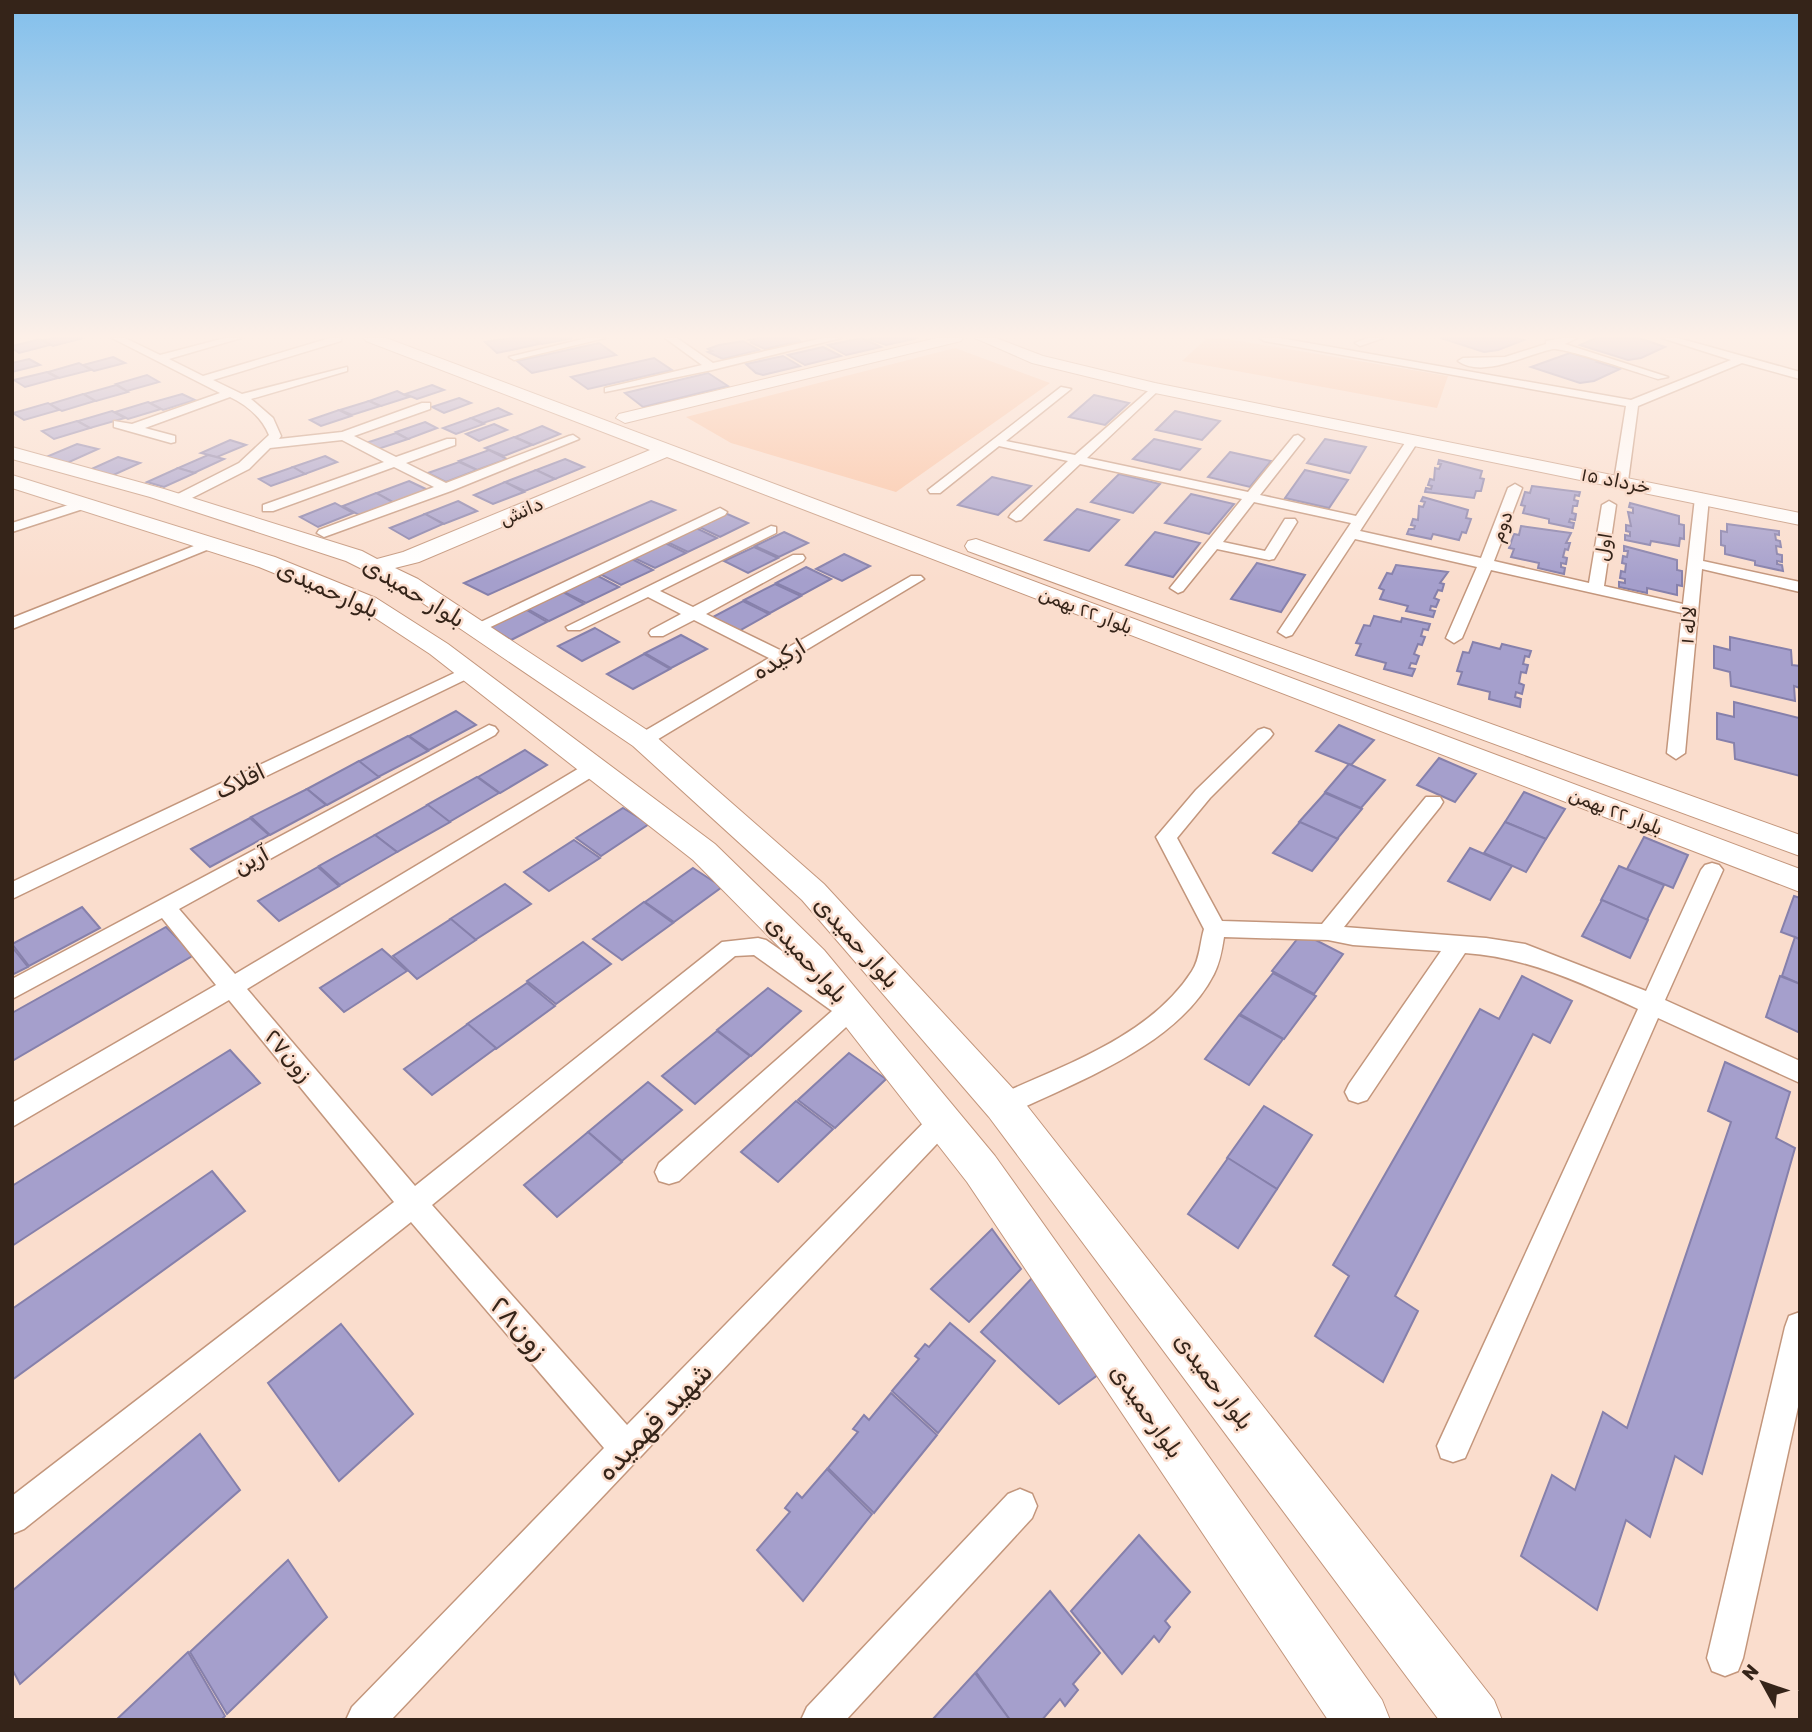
<svg xmlns="http://www.w3.org/2000/svg" width="1812" height="1732" viewBox="0 0 1812 1732" font-family="Rubik,Cairo,sans-serif">
  <style>
    .green { fill: #fac2a2 }
    .building { fill: #a59fcc; stroke: #8680ab; stroke-width: 2 }
    .lines { fill: none; stroke-linecap: round; stroke-linejoin: round }
    .street-casing { stroke: #c3967c; stroke-width: 3 }
    .secondary-casing { stroke: #c3967c; stroke-width: 2 }
    .street { fill: #fff; fill-rule: evenodd }
    .secondary { fill: #fff; fill-rule: evenodd }
    .labels { text-anchor: middle; stroke-width: 5; stroke-linejoin: round; paint-order: stroke }
    .far-street-label { font-size: 19px; fill: #352419; stroke: #faddcd }
    .street-label { font-size: 23px; fill: #352419; stroke: #faddcd }
    .near-street-label { font-size: 28px; fill: #352419; stroke: #faddcd }
  </style>
  <rect width="100%" height="100%" fill="#faddcd"/>
  <g class="green">
    <path d="M1207,338H1222L1448,376L1437,408L1182,361Z"/>
    <path d="M955,348L1050,383L896,492L731,443L686,417Z"/>
  </g>
  <g class="building">
    <path d="M53,338H83L53,346L43,340Z"/>
    <path d="M509,338H531L539,344L497,353L485,342Z"/>
    <path d="M533,338H573L542,344Z"/>
    <path d="M758,338H797L800,341L765,349L750,342H753L749,340Z"/>
    <path d="M862,338L881,347L846,355L828,345Z"/>
    <path d="M871,338H870H918L886,345L869,339Z"/>
    <path d="M1441,338H1518L1524,340L1498,350L1484,352Z"/>
    <path d="M1596,338H1639L1665,347L1641,358L1628,360L1580,345Z"/>
    <path d="M40,339L50,345L19,353L12,348V346Z"/>
    <path d="M743,341L759,350L723,359L708,352L712,351L708,349L719,345Z"/>
    <path d="M599,343L616,355L532,373L517,361Z"/>
    <path d="M823,347L841,356L805,365L788,355Z"/>
    <path d="M1570,353L1599,361L1597,362L1620,369L1594,381L1580,383L1531,367Z"/>
    <path d="M783,356L800,366L763,375L756,373L746,364Z"/>
    <path d="M113,357L125,363L94,371L83,365Z"/>
    <path d="M654,358L672,370L588,389L571,377Z"/>
    <path d="M29,359L40,365L12,372V363Z"/>
    <path d="M79,363L91,370L59,378L48,372Z"/>
    <path d="M47,372L58,378L25,387L14,380Z"/>
    <path d="M708,373L728,386L643,407L625,393Z"/>
    <path d="M147,375L159,382L127,391L116,384Z"/>
    <path d="M116,385L128,392L96,401L84,394Z"/>
    <path d="M432,385L444,390L417,399L405,394Z"/>
    <path d="M397,391L409,397L381,406L369,401Z"/>
    <path d="M83,394L95,401L62,411L50,404Z"/>
    <path d="M182,394L195,400L163,410L150,403Z"/>
    <path d="M1094,395L1129,403L1105,425L1069,417Z"/>
    <path d="M459,398L471,403L444,413L432,407Z"/>
    <path d="M369,401L380,406L352,415L340,410Z"/>
    <path d="M148,402L161,409L128,419L115,412Z"/>
    <path d="M48,403L59,410L24,420L13,413Z"/>
    <path d="M498,408L511,414L483,423L471,418Z"/>
    <path d="M339,410L351,416L321,426L310,420Z"/>
    <path d="M112,411L125,418L90,428L78,421Z"/>
    <path d="M1175,411L1220,421L1202,440L1156,430Z"/>
    <path d="M471,418L484,424L456,434L443,428Z"/>
    <path d="M77,421L90,428L54,439L42,431Z"/>
    <path d="M425,422L437,428L408,439L396,432Z"/>
    <path d="M494,424L507,430L479,441L466,434Z"/>
    <path d="M542,426L560,434L533,445L515,437Z"/>
    <path d="M396,433L408,439L378,449L366,443Z"/>
    <path d="M514,437L532,445L504,456L485,448Z"/>
    <path d="M1154,439L1200,449L1180,470L1133,459Z"/>
    <path d="M1325,439L1366,447L1350,473L1307,463Z"/>
    <path d="M230,440L246,445L217,457L201,453Z"/>
    <path d="M77,444L98,449L67,463L46,457Z"/>
    <path d="M489,450L507,459L477,470L459,461Z"/>
    <path d="M1230,452L1271,461L1250,487L1208,477Z"/>
    <path d="M208,455L224,459L194,473L178,468Z"/>
    <path d="M325,456L337,462L305,474L293,467Z"/>
    <path d="M118,457L140,463L109,477L87,471Z"/>
    <path d="M565,459L584,467L555,479L536,470Z"/>
    <path d="M1439,460L1482,471L1480,478L1484,479L1481,491H1476L1474,498L1425,492L1426,488L1431,489L1432,486L1428,485L1430,479L1434,480L1435,468L1439,469L1441,464H1438Z"/>
    <path d="M459,462L477,470L446,482L428,473Z"/>
    <path d="M293,467L305,474L271,486L259,479Z"/>
    <path d="M178,468L195,473L164,487L147,482Z"/>
    <path d="M536,470L555,479L525,491L505,482Z"/>
    <path d="M1305,470L1348,480L1329,508L1285,498Z"/>
    <path d="M1119,474L1160,484L1133,513L1091,502Z"/>
    <path d="M992,477L1031,486L998,515L958,505Z"/>
    <path d="M409,481L428,490L395,503L377,493Z"/>
    <path d="M505,482L524,492L493,504L474,495Z"/>
    <path d="M1532,486L1580,492L1579,496L1575,495L1574,500L1578,501L1577,506H1573L1572,513L1576,514L1575,520L1570,519L1569,522L1574,523L1573,528L1549,523V519L1523,513L1525,506L1521,505L1525,492L1530,493Z"/>
    <path d="M376,493L394,503L361,516L343,506Z"/>
    <path d="M1191,494L1234,504L1209,534L1165,523Z"/>
    <path d="M1423,497L1468,510L1466,518L1471,519L1466,533L1462,532L1459,540L1433,534L1431,539L1407,534L1409,529H1414L1415,526L1411,525L1413,519L1418,520L1419,506L1423,507L1425,502L1421,501Z"/>
    <path d="M458,501L477,511L444,524L425,514Z"/>
    <path d="M651,501L675,510L488,595L464,583Z"/>
    <path d="M335,503L353,513L318,527L300,517Z"/>
    <path d="M1630,503L1679,516V524L1684,525V539L1680,538L1679,546L1651,541L1650,545L1625,540V535L1630,536V532L1626,531V525L1631,526L1628,512L1633,513V508L1629,507Z"/>
    <path d="M1077,509L1119,520L1089,551L1045,540Z"/>
    <path d="M725,513L748,523L720,537L697,526Z"/>
    <path d="M425,514L443,524L409,539L390,528Z"/>
    <path d="M1727,524L1779,531V535L1775,534L1776,540L1780,541L1781,547L1776,546L1777,554L1782,555V562L1777,561V564L1782,565L1783,571L1755,565V561L1725,554V546L1721,545V531L1727,532Z"/>
    <path d="M1521,526L1571,533L1566,543H1570L1568,550L1565,549L1563,557L1567,558L1566,564L1561,563V567L1565,568L1564,574L1538,568L1539,563L1511,557L1514,549L1509,548L1514,534L1519,535Z"/>
    <path d="M694,527L717,538L688,552L665,541Z"/>
    <path d="M784,532L808,543L779,557L755,546Z"/>
    <path d="M1155,532L1200,543L1173,577L1126,565Z"/>
    <path d="M663,542L686,553L655,568L632,557Z"/>
    <path d="M1624,546L1677,560V570L1682,571V586L1677,585V595L1647,588V593L1619,587V582L1625,583V579L1620,578L1621,571L1625,572L1626,564L1622,563L1623,556L1627,557L1628,551H1624Z"/>
    <path d="M754,547L778,558L748,573L724,561Z"/>
    <path d="M844,554L870,566L842,581L816,569Z"/>
    <path d="M630,558L653,570L621,585L598,573Z"/>
    <path d="M1257,563L1305,575L1281,612L1231,599Z"/>
    <path d="M1396,565L1448,572L1440,583L1444,584L1442,591L1438,590L1434,598L1439,600L1436,607L1431,606L1430,610L1435,611L1433,617L1406,611L1408,606L1380,599L1384,590L1379,588L1387,573L1392,574Z"/>
    <path d="M806,567L831,579L802,595L776,583Z"/>
    <path d="M596,575L619,587L586,603L562,591Z"/>
    <path d="M775,584L801,596L770,613L744,600Z"/>
    <path d="M561,591L584,604L549,621L526,608Z"/>
    <path d="M743,601L769,614L737,632L711,618Z"/>
    <path d="M525,609L547,622L511,640L488,626Z"/>
    <path d="M1374,616L1401,622L1402,618L1430,624L1428,630L1423,629L1421,636L1425,637L1422,645L1418,644L1414,654L1419,656L1416,664L1411,663L1409,668L1415,669L1412,676L1384,669L1386,663L1356,655L1361,644L1356,643L1364,625L1370,626Z"/>
    <path d="M595,628L619,642L582,661L558,646Z"/>
    <path d="M681,635L707,649L671,668L645,653Z"/>
    <path d="M1730,637L1791,650L1792,665L1800,666V688L1794,686L1795,701L1731,686L1730,672L1714,668V646L1730,650Z"/>
    <path d="M1473,642L1500,649L1502,644L1531,651L1529,657L1525,656L1523,664L1528,665L1526,673L1521,672L1519,683L1524,685L1522,694L1516,692L1515,697L1521,699L1520,707L1489,699L1490,692L1458,684L1462,672L1457,671L1463,652L1469,653Z"/>
    <path d="M644,654L670,669L633,689L607,674Z"/>
    <path d="M1734,702L1799,718L1800,776L1735,759L1734,743L1717,739V713L1734,717Z"/>
    <path d="M456,711L476,725L429,750L409,736Z"/>
    <path d="M1339,725L1374,740L1351,765L1316,751Z"/>
    <path d="M408,736L428,751L378,777L358,762Z"/>
    <path d="M525,750L547,765L500,793L478,777Z"/>
    <path d="M1439,758L1476,774L1455,802L1417,785Z"/>
    <path d="M359,761L379,777L327,805L307,789Z"/>
    <path d="M1349,764L1385,780L1361,808L1325,792Z"/>
    <path d="M477,777L499,793L449,822L427,805Z"/>
    <path d="M307,789L326,805L270,835L251,817Z"/>
    <path d="M1524,792L1565,809L1546,839L1505,822Z"/>
    <path d="M1325,793L1362,809L1337,839L1299,822Z"/>
    <path d="M428,805L450,822L397,852L375,835Z"/>
    <path d="M623,808L649,824L601,856L576,838Z"/>
    <path d="M250,818L269,835L210,867L191,849Z"/>
    <path d="M1300,822L1338,839L1312,871L1273,853Z"/>
    <path d="M1505,822L1546,839L1526,872L1484,853Z"/>
    <path d="M375,835L397,852L340,885L319,866Z"/>
    <path d="M1644,837L1688,855L1673,888L1627,869Z"/>
    <path d="M574,840L600,858L549,891L524,872Z"/>
    <path d="M1470,848L1512,866L1490,900L1448,881Z"/>
    <path d="M1619,866L1664,885L1647,920L1601,900Z"/>
    <path d="M318,867L339,886L279,921L258,901Z"/>
    <path d="M693,868L722,887L674,922L645,902Z"/>
    <path d="M505,884L531,904L475,940L450,919Z"/>
    <path d="M1794,896L1800,898V939L1781,932Z"/>
    <path d="M1602,900L1648,920L1630,958L1582,936Z"/>
    <path d="M644,902L673,923L622,960L593,939Z"/>
    <path d="M82,907L100,928L29,966L12,944Z"/>
    <path d="M451,919L476,940L417,979L393,956Z"/>
    <path d="M166,927L194,955L12,1061V1013Z"/>
    <path d="M1302,933L1343,954L1314,994L1272,971Z"/>
    <path d="M1795,937L1800,940V984L1782,976Z"/>
    <path d="M583,942L611,964L556,1004L527,981Z"/>
    <path d="M12,947L28,967L12,975Z"/>
    <path d="M382,949L407,971L344,1012L320,988Z"/>
    <path d="M1273,973L1316,996L1284,1039L1240,1014Z"/>
    <path d="M1522,976L1572,1001L1550,1043L1533,1034L1395,1296L1418,1311L1383,1382L1315,1336L1349,1276L1333,1265L1480,1009L1499,1019Z"/>
    <path d="M1780,976L1800,984V1033L1766,1017Z"/>
    <path d="M527,983L555,1006L496,1049L467,1024Z"/>
    <path d="M768,988L801,1011L751,1056L717,1030Z"/>
    <path d="M1239,1015L1283,1039L1249,1085L1205,1059Z"/>
    <path d="M468,1024L496,1048L432,1095L404,1069Z"/>
    <path d="M717,1031L750,1056L695,1104L662,1076Z"/>
    <path d="M230,1050L260,1083L12,1246V1186Z"/>
    <path d="M849,1053L886,1079L835,1128L798,1100Z"/>
    <path d="M1725,1062L1790,1092L1776,1138L1795,1148L1702,1474L1675,1456L1650,1537L1626,1520L1597,1610L1521,1556L1552,1475L1575,1490L1603,1412L1627,1428L1731,1122L1708,1111Z"/>
    <path d="M648,1082L682,1110L622,1161L588,1132Z"/>
    <path d="M796,1101L833,1129L778,1182L741,1152Z"/>
    <path d="M1264,1106L1312,1135L1277,1189L1227,1158Z"/>
    <path d="M588,1132L622,1162L557,1217L524,1185Z"/>
    <path d="M1228,1158L1277,1189L1238,1248L1188,1214Z"/>
    <path d="M212,1171L245,1211L12,1380V1309Z"/>
    <path d="M992,1229L1021,1269L969,1322L931,1289Z"/>
    <path d="M1032,1278L1103,1371L1059,1404L981,1332Z"/>
    <path d="M950,1323L995,1361L938,1433L892,1391L919,1359L915,1356L925,1344L929,1347Z"/>
    <path d="M341,1324L413,1414L339,1481L268,1383Z"/>
    <path d="M891,1393L937,1435L874,1513L828,1468L858,1432L853,1429L864,1415L869,1420Z"/>
    <path d="M200,1434L240,1490L20,1684L12,1669V1591Z"/>
    <path d="M827,1469L872,1514L803,1601L757,1550L790,1512L785,1508L797,1493L802,1498Z"/>
    <path d="M1139,1535L1190,1592L1165,1621L1170,1627L1159,1642L1154,1636L1122,1674L1071,1611Z"/>
    <path d="M288,1560L327,1617L227,1714L190,1652Z"/>
    <path d="M1050,1591L1100,1653L1073,1684L1078,1690L1065,1706L1060,1699L1042,1720H1010L976,1672Z"/>
    <path d="M188,1652L225,1716L221,1720H116Z"/>
    <path d="M975,1673L1010,1720H932Z"/>
  </g>
  <g class="lines">
    <defs>
      <g id="street">
        <path d="M112,338H125L160,355L225,338H241L169,359L203,376L330,338H341V341L213,380L242,394L347,367V371L251,399L273,418L281,436L279,439L342,432L422,403H430V409L354,436L396,457L447,439H455V445L406,463L446,483L569,436L573,435L579,439L451,491L324,537L317,533L319,530L434,487L394,467L273,511H263V505L384,462L342,440L270,448L249,469L182,503H172V497L239,463L269,435C262,418 247,405 230,397L145,428L175,436V442L171,443L114,427V421L132,424L220,393Z"/>
        <path d="M587,338H605L514,360L509,357Z"/>
        <path d="M665,338H677L713,363L823,338H841L712,370L605,392V388L702,365Z"/>
        <path d="M1259,338H1280L1631,400L1731,360L1662,338H1678L1800,372V379L1742,363L1638,406L1628,481L1621,485L1614,481L1626,406L1264,341Z"/>
        <path d="M1367,338H1383L1360,346L1355,343Z"/>
        <path d="M1563,338H1577L1565,344L1668,377L1658,379C1642,374 1563,347 1553,349C1527,354 1483,379 1458,361L1463,358L1505,357L1546,344V341Z"/>
        <path d="M1155,385L1159,386V390L1087,458L1248,492L1294,436L1298,435L1304,439L1260,495L1356,516L1409,437L1413,436L1419,440L1360,531L1481,558L1508,488L1515,484L1522,488L1494,561L1589,583L1602,505L1609,501L1616,505L1604,586L1683,604L1695,498L1702,494L1709,498L1703,561L1800,582V592L1702,569L1685,753L1676,759L1667,753L1682,613L1491,570L1462,638L1454,643L1446,638L1477,567L1355,539L1292,635L1286,637L1278,632L1351,523L1254,502L1223,542L1265,551L1285,519H1295L1297,522L1274,559L1269,560L1217,549L1183,591L1178,593L1170,588L1242,499L1080,464L1021,520L1016,521L1009,517L1011,514L1068,461L999,446L940,493H930L928,490L1061,387L1071,389L1006,441L1075,455Z"/>
        <path d="M84,500L91,504L89,507L12,532V523Z"/>
        <path d="M720,508L727,512L725,515L480,632L474,634L466,629Z"/>
        <path d="M771,526L776,527V533L660,591L693,607L793,555H803L805,558L803,561L706,614L782,651L911,576H921L924,579L650,744H636L634,740L636,736L769,658L694,620L663,636H651L649,633L651,630L681,614L648,597L580,630H568L566,627Z"/>
        <path d="M209,540L214,541L216,544L214,547L12,629V618Z"/>
        <path d="M469,666L478,671L475,675L12,899V882Z"/>
        <path d="M489,725L495,727L498,731L495,735L179,909L235,974L586,764H600L603,768L600,772L247,989L415,1186L722,942L758,938L766,940L857,1003L861,1010L857,1017L679,1181L669,1184L659,1181L655,1172L659,1163L832,1011L754,955L735,956L432,1205L627,1425L933,1113L942,1110L951,1113L955,1121L951,1129L391,1720H346L352,1707L604,1448L411,1222L24,1529L12,1534V1496L394,1202L229,1000L12,1127V1103L216,985L162,918L12,999V979Z"/>
        <path d="M1264,728L1270,730L1273,734L1270,738L1210,798L1177,838L1222,921L1322,924L1426,797H1440L1443,802L1440,807L1344,927L1486,938L1525,944L1646,991L1701,870L1705,865L1712,863L1719,865L1723,870L1665,1000L1800,1061V1083L1658,1018L1465,1458L1453,1462L1441,1458L1437,1446L1638,1009C1582,983 1526,957 1465,953L1367,1100L1358,1103L1349,1100L1345,1092L1349,1084L1441,951L1353,945L1328,940L1224,937C1222,950 1220,962 1214,974C1178,1045 1080,1080 1012,1113L1003,1116L994,1113L990,1105L994,1097C1062,1066 1150,1037 1192,971C1200,959 1200,942 1204,929L1156,837L1196,790L1258,730Z"/>
        <path d="M1800,1312V1398L1743,1658L1738,1671L1725,1676L1712,1671L1707,1658L1785,1327L1789,1316Z"/>
        <path d="M1020,1489L1032,1494L1037,1506L1032,1518L846,1720H801L807,1707L1008,1494Z"/>
      </g>
      <g id="secondary">
        <path d="M364,338H386L1800,869V892L667,457L419,562L395,568L418,579L653,734L824,884L1017,1093L1494,1700L1502,1720H1439L989,1117L802,900L633,746L402,589L346,561L150,497L12,459V447L164,489L362,551L377,559L403,552L650,450L366,341Z"/>
        <path d="M937,338H963L961,341L625,423L616,418L619,414Z"/>
        <path d="M975,338H996L1043,356L1155,383L1800,513V525L1155,393L1032,363Z"/>
        <path d="M12,475L275,557L376,598L448,644L715,844L824,950L995,1156L1382,1700L1390,1720H1328L967,1182L800,968L693,860L430,654L360,608L259,567L12,488Z"/>
        <path d="M976,539L1800,835V856L968,551L965,546L968,541Z"/>
      </g>
    </defs>
    <use href="#street" class="street-casing"/>
    <use href="#secondary" class="secondary-casing"/>
    <use href="#street" class="street"/>
    <use href="#secondary" class="secondary"/>
  </g>
  <linearGradient id="sky" x2="0" y2="1"><stop stop-color="#81bfec"/><stop offset="0.58" stop-color="#fdf0e8"/><stop offset="1" stop-color="#fdf0e8" stop-opacity="0"/></linearGradient>
  <rect width="1812" height="580" fill="url(#sky)"/>
  <g class="labels">
    <g class="far-street-label">
      <text transform="translate(1616 480) rotate(11)" y="7">۱۵ خرداد</text>
      <text transform="translate(521 511) rotate(-23)" y="7">دانش</text>
      <text transform="translate(1501 526) rotate(-69)" y="7">دوم</text>
      <text transform="translate(1603 547) rotate(-81)" y="7">اول</text>
      <text transform="translate(1086 610) rotate(21)" y="7">بلوار ۲۲ بهمن</text>
      <text transform="translate(1688 625) rotate(-85)" y="7">لاله ۱</text>
      <text transform="translate(1616 811) rotate(21)" y="7">بلوار ۲۲ بهمن</text>
    </g>
    <g class="street-label">
      <text transform="translate(328 589) rotate(24)" y="8">بلوارحمیدی</text>
      <text transform="translate(414 592) rotate(31)" y="8">بلوار حمیدی</text>
      <text transform="translate(779 659) rotate(-31)" y="8">ارکیده</text>
      <text transform="translate(240 781) rotate(-26)" y="8">افلاک</text>
      <text transform="translate(251 860) rotate(-28)" y="8">آرین</text>
      <text transform="translate(857 942) rotate(48)" y="8">بلوار حمیدی</text>
      <text transform="translate(807 959) rotate(48)" y="8">بلوارحمیدی</text>
      <text transform="translate(289 1055) rotate(50)" y="8">زون۲۷</text>
      <text transform="translate(1214 1381) rotate(53)" y="8">بلوار حمیدی</text>
      <text transform="translate(1147 1411) rotate(55)" y="8">بلوارحمیدی</text>
    </g>
    <g class="near-street-label">
      <text transform="translate(520 1327) rotate(49)" y="10">زون۲۸</text>
      <text transform="translate(654 1421) rotate(-46)" y="10">شهید فهمیده</text>
    </g>
  </g>
  <rect width="1812" height="1732" fill="none" stroke="#352419" stroke-width="28"/>
  <g transform="translate(1763 1683) rotate(310)" stroke="#faddcd" stroke-width="5" paint-order="stroke">
  <path d="M0-5L12 26L0 18L-12 26Z" fill="#352419"/>
  <text y="-10" font-size="19" font-weight="bold" text-anchor="middle" fill="#352419">N</text>
  </g>
</svg>
